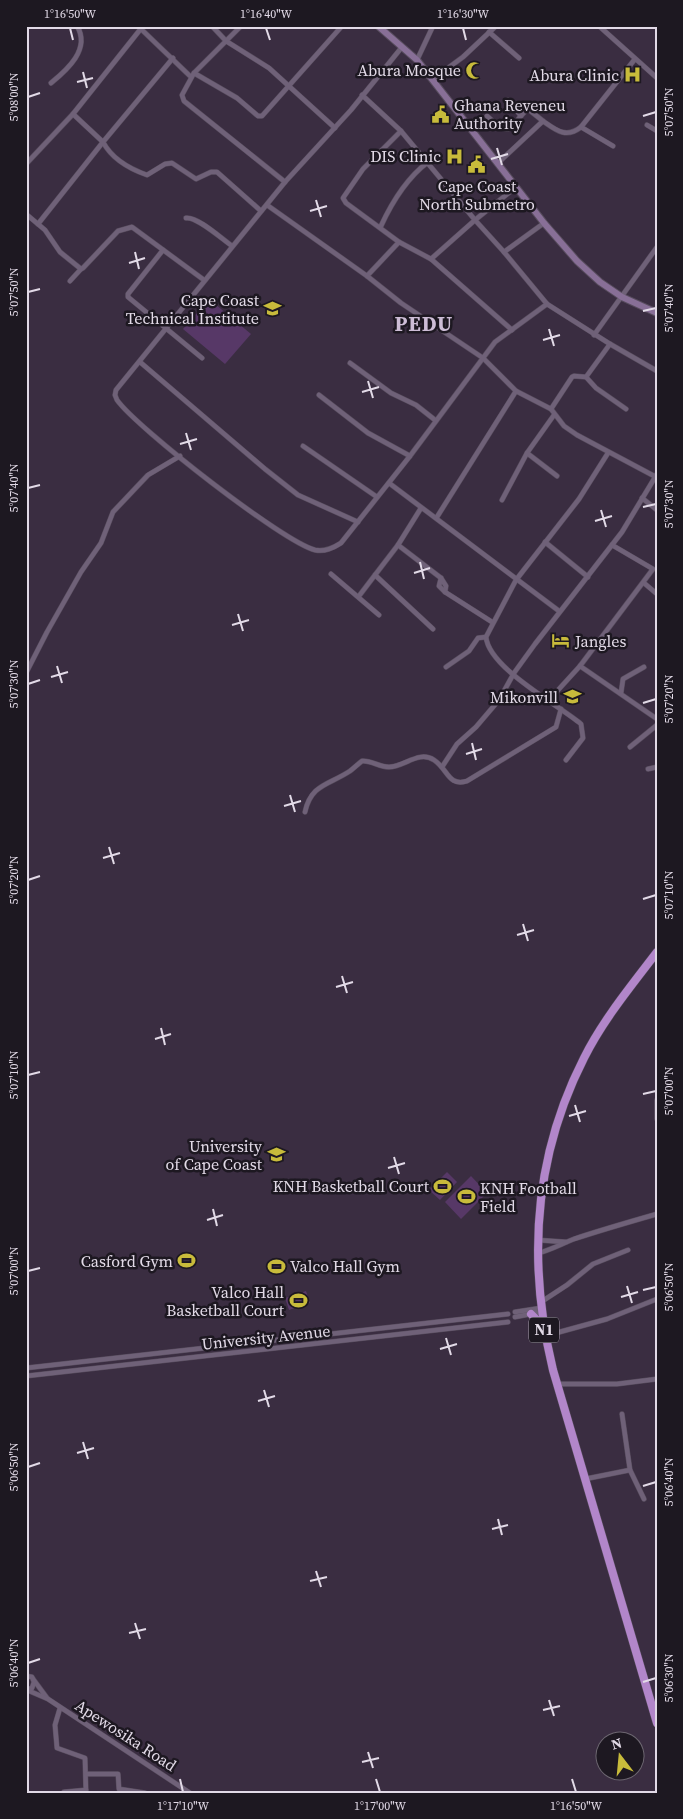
<svg xmlns="http://www.w3.org/2000/svg" width="683" height="1819" viewBox="0 0 683 1819" font-family="'Source Serif 4',serif">
  <style>
    .green { fill: #573867 }
    .lines { fill: none; stroke-linecap: round; stroke-linejoin: round }
    .minor-casing { stroke: #574c5d; stroke-width: 5.5 }
    .secondary-casing { stroke: #574c5d; stroke-width: 8 }
    .trunk-casing { stroke: #574c5d; stroke-width: 9 }
    .minor { stroke: #6f6178; stroke-width: 4.5 }
    .secondary { stroke: #886f97; stroke-width: 6 }
    .trunk { stroke: #b286ca; stroke-width: 8 }
    .ticks { fill: none; stroke: #e2dae7; stroke-width: 2 }
    .labels { text-anchor: middle; stroke-width: 5; stroke-linejoin: round; paint-order: stroke }
    .shield { fill: #1d1821; stroke: #a7a0ac; stroke-width: 1 }
    .shield-label { font-size: 15px; font-weight: bold; fill: #e2dae7 }
    .poi-label { font-size: 16px; fill: #e2dae7; stroke: #1d1821; text-anchor: end }
    .street-label { font-size: 16px; fill: #e2dae7; stroke: #1d1821 }
    .district-label { font-size: 21px; font-weight: bold; letter-spacing: 1px; fill: #cdbdd6; stroke: #1d1821 }
    .neatline { fill: none; stroke: #e2dae7; stroke-width: 2 }
    .ticks-label { font-size: 12px; text-anchor: middle; fill: #e2dae7 }
  </style>
  <rect width="100%" height="100%" fill="#3a2d41"/>
  <g class="green">
    <path d="M209,299L251,334L225,364L183,329Z"/>
    <path d="M447,1172L457,1182L440,1200L429,1190Z"/>
    <path d="M471,1176L487,1193L461,1219L445,1202Z"/>
    <path d="M306,1291L310,1303L289,1310L285,1298Z"/>
  </g>
  <g class="lines">
    <defs>
      <g id="minor">
        <path d="M212,26L226,41L241,26"/>
        <path d="M599,26L657,78"/>
        <path d="M141,29L190,76"/>
        <path d="M489,32L519,58"/>
        <path d="M173,58L103,142C112,159 130,169 147,175L165,164L172,163L196,179L211,172H217L261,211"/>
        <path d="M417,60L433,26"/>
        <path d="M194,73L237,98L258,116H262L342,26"/>
        <path d="M433,79L463,57L496,26"/>
        <path d="M51,83C67,70 91,49 77,26"/>
        <path d="M362,95L401,131L475,220L431,259"/>
        <path d="M508,100L521,116"/>
        <path d="M487,116C515,142 509,124 528,109L543,121"/>
        <path d="M647,125L657,131"/>
        <path d="M581,127L613,146"/>
        <path d="M498,163L543,121C556,130 566,139 581,127L635,59"/>
        <path d="M26,164L73,114L143,26"/>
        <path d="M285,182L184,101L182,95L194,73L226,41L269,68L335,128"/>
        <path d="M267,205L367,276L399,242L431,259L512,330"/>
        <path d="M26,214L45,230L60,252L81,269L83,268L118,231L132,227L204,280"/>
        <path d="M186,218C197,216 222,239 232,246"/>
        <path d="M544,223L504,252L547,304L610,344L586,377L596,388L626,409"/>
        <path d="M38,224L103,142L73,114"/>
        <path d="M381,226C392,202 407,178 428,162"/>
        <path d="M399,242L346,203L343,198L363,169L401,131"/>
        <path d="M163,250L128,294V297L202,358"/>
        <path d="M504,252L475,220L516,187"/>
        <path d="M367,276L401,303L483,358L410,456L341,543C333,548 325,552 315,550C283,542 137,428 117,400L115,395L116,390L285,182L351,110L402,47"/>
        <path d="M70,281L81,269"/>
        <path d="M547,304L495,342L483,358L516,391L551,409L564,426L577,435L656,477"/>
        <path d="M594,335L657,247"/>
        <path d="M610,344L657,371"/>
        <path d="M140,362L265,469L298,495L358,522"/>
        <path d="M350,363L391,393L416,405L435,420"/>
        <path d="M319,395L368,433L410,456"/>
        <path d="M551,409L572,377L574,376L586,377"/>
        <path d="M554,415L527,453L557,476"/>
        <path d="M303,446L377,497"/>
        <path d="M389,483L559,611"/>
        <path d="M642,498L657,510"/>
        <path d="M502,500L527,453"/>
        <path d="M421,508L398,545L441,578L446,586L445,592L492,622"/>
        <path d="M437,517L516,391"/>
        <path d="M545,542L588,577"/>
        <path d="M398,545L375,575L433,629"/>
        <path d="M331,574L379,615"/>
        <path d="M441,578L439,586L445,592"/>
        <path d="M644,583L657,594"/>
        <path d="M359,596L375,575"/>
        <path d="M580,666L657,719"/>
        <path d="M446,667L469,651L478,638L486,637"/>
        <path d="M26,673L47,632L81,572L101,543L113,512L148,475L180,456"/>
        <path d="M621,693L623,679L644,667"/>
        <path d="M549,700L580,666L653,569L612,545"/>
        <path d="M630,747L657,725"/>
        <path d="M566,760L583,738L581,724C557,704 489,668 486,637L516,580L579,499L608,453"/>
        <path d="M442,767L457,744L476,727L499,700L514,673L535,644L622,532L657,474"/>
        <path d="M648,769L657,767"/>
        <path d="M305,812C311,784 329,785 350,771C354,768 358,764 362,761C371,760 379,767 389,767C404,767 419,750 434,760C448,769 448,787 467,781L556,727L561,709"/>
        <path d="M657,1100V1119"/>
        <path d="M537,1240L566,1242"/>
        <path d="M538,1253C551,1250 561,1244 574,1239C601,1230 629,1222 657,1214"/>
        <path d="M541,1302L567,1285L593,1264L628,1250"/>
        <path d="M515,1312L541,1308"/>
        <path d="M515,1317L541,1312"/>
        <path d="M545,1336L607,1319L657,1299"/>
        <path d="M26,1368L508,1314"/>
        <path d="M26,1376L508,1322"/>
        <path d="M557,1384H617L657,1379"/>
        <path d="M622,1414L630,1470"/>
        <path d="M585,1479L630,1470L644,1499"/>
        <path d="M26,1676L32,1677L34,1682L32,1688L26,1690"/>
        <path d="M33,1679L47,1698"/>
        <path d="M27,1690L48,1699L190,1793"/>
        <path d="M60,1708L55,1725L57,1748L85,1758L86,1793"/>
        <path d="M87,1774H118L119,1789L145,1793"/>
        <path d="M64,1792L86,1790"/>
      </g>
      <path id="secondary" d="M378,26L417,60L544,223L577,261L600,282L622,297L657,313"/>
      <g id="trunk">
        <path d="M657,952C631,986 603,1020 584,1058C533,1158 527,1262 553,1370L657,1723"/>
        <path d="M531,1314L543,1326"/>
      </g>
    </defs>
    <use href="#minor" class="minor-casing"/>
    <use href="#secondary" class="secondary-casing"/>
    <use href="#trunk" class="trunk-casing"/>
    <use href="#minor" class="minor"/>
    <use href="#secondary" class="secondary"/>
    <use href="#trunk" class="trunk"/>
  </g>
  <path class="ticks" d="M70,28L73,40M266,28L270,40M463,28L466,40M83,72L87,88M77,82L93,78M28,97L40,93M643,116L656,112M497,148L502,165M491,159L508,154M316,200L321,217M310,211L327,206M135,252L139,269M129,263L145,258M28,292L40,289M643,311L656,308M549,329L554,346M543,340L560,335M368,381L373,398M362,392L379,387M186,433L191,450M180,444L197,439M28,488L40,485M643,507L656,504M601,510L606,527M595,521L612,516M420,562L424,579M414,573L430,568M238,614L243,631M232,625L249,620M57,666L62,683M51,677L68,672M28,684L40,680M643,703L656,699M472,743L476,760M466,754L482,749M290,795L295,812M284,806L301,801M109,847L114,864M103,858L120,853M28,880L40,876M643,899L656,895M523,924L528,941M517,935L534,930M342,976L347,993M336,987L353,982M161,1028L165,1045M155,1039L171,1034M28,1075L40,1072M643,1094L656,1091M575,1105L580,1122M569,1116L586,1111M394,1157L399,1174M388,1168L405,1163M213,1209L217,1226M207,1220L223,1215M28,1271L40,1268M627,1286L632,1303M643,1290L656,1287M621,1297L638,1292M446,1338L451,1355M440,1349L457,1344M264,1390L269,1407M258,1401L275,1396M83,1442L88,1459M77,1453L94,1448M28,1467L40,1463M643,1486L656,1482M498,1519L502,1535M492,1529L508,1525M316,1571L321,1587M310,1581L327,1577M135,1623L140,1639M129,1633L146,1629M28,1663L40,1659M643,1682L656,1678M549,1700L554,1716M543,1710L560,1706M368,1752L373,1768M362,1762L379,1758M180,1779L183,1792M376,1779L380,1792M572,1779L576,1792"/>
  <defs>
    <symbol id="mosque-bare" viewBox="-9 -9 18 18"><path d="M3.5-4.9A6 6 0 1 0 3.5 4.9A5 5 0 1 1 3.5-4.9Z" fill="#c8bb3b" stroke="#1d1821" stroke-width="2.5" paint-order="stroke"/></symbol>
    <symbol id="hospital-bare" viewBox="-9 -9 18 18"><path d="M-5-5h3v3.5h4V-5h3V5h-3V1.5h-4V5h-3Z" fill="#c8bb3b" stroke="#1d1821" stroke-width="2.5" paint-order="stroke"/></symbol>
    <symbol id="civic-bare" viewBox="-9 -9 18 18"><path d="M-.6-6.5H3V-4.5H.6V-3L4-1V1h2V6H-6V1h2V-1L-.6-3ZM-1.2 2.5V6h2.4V2.5Z" fill="#c8bb3b" stroke="#1d1821" stroke-width="2.5" paint-order="stroke"/></symbol>
    <symbol id="school-bare" viewBox="-9 -9 18 18"><path d="M0-5L7-2L0 1L-7-2ZM-4 1L0 2.5L4 1V4Q0 6-4 4Z" fill="#c8bb3b" stroke="#1d1821" stroke-width="2.5" paint-order="stroke"/></symbol>
    <symbol id="hotel-bare" viewBox="-9 -9 18 18"><path d="M-6-4.5h1.5V1H6V5H4.5V3h-9V5H-6ZM-4 0a1.8 1.8 0 1 1 3.6 0ZM.5 0V-2.5h3Q6-2.5 6 0Z" fill="#c8bb3b" stroke="#1d1821" stroke-width="2.5" paint-order="stroke"/></symbol>
    <symbol id="university-bare" viewBox="-9 -9 18 18"><path d="M0-5L7-2L0 1L-7-2ZM-4 1L0 2.5L4 1V4Q0 6-4 4Z" fill="#c8bb3b" stroke="#1d1821" stroke-width="2.5" paint-order="stroke"/></symbol>
    <symbol id="stadium-bare" viewBox="-9 -9 18 18"><path d="M0-5a6.5 5 0 1 0 0 10a6.5 5 0 1 0 0-10ZM-3.5-1.8h7v3.6h-7Z" fill="#c8bb3b" stroke="#1d1821" stroke-width="2.5" paint-order="stroke"/></symbol>
  </defs>
  <g fill-rule="evenodd">
    <use href="#mosque-bare" x="462" y="58" width="25" height="25"/>
    <use href="#hospital-bare" x="620" y="62" width="25" height="25"/>
    <use href="#civic-bare" x="428" y="102" width="25" height="25"/>
    <use href="#hospital-bare" x="442" y="144" width="25" height="25"/>
    <use href="#civic-bare" x="464" y="152" width="25" height="25"/>
    <use href="#school-bare" x="260" y="296" width="25" height="25"/>
    <use href="#hotel-bare" x="548" y="628" width="25" height="25"/>
    <use href="#school-bare" x="560" y="684" width="25" height="25"/>
    <use href="#university-bare" x="264" y="1142" width="25" height="25"/>
    <use href="#stadium-bare" x="430" y="1174" width="25" height="25"/>
    <use href="#stadium-bare" x="454" y="1184" width="25" height="25"/>
    <use href="#stadium-bare" x="174" y="1248" width="25" height="25"/>
    <use href="#stadium-bare" x="264" y="1254" width="25" height="25"/>
    <use href="#stadium-bare" x="286" y="1288" width="25" height="25"/>
  </g>
  <g class="labels">
    <rect class="shield" x="529" y="1317.5" width="30" height="25" rx="4"/>
    <g class="shield-label">
      <text x="544" y="1335">N1</text>
    </g>
    <g class="poi-label">
      <text x="461" y="76">Abura Mosque</text>
      <text x="619" y="81">Abura Clinic</text>
      <text x="454" y="111" text-anchor="start">Ghana Reveneu<tspan x="454" dy="18">Authority</tspan></text>
      <text x="441" y="162">DIS Clinic</text>
      <text x="477" y="192" text-anchor="middle">Cape Coast<tspan x="477" dy="18">North Submetro</tspan></text>
      <text x="259" y="306">Cape Coast<tspan x="259" dy="18">Technical Institute</tspan></text>
      <text x="575" y="647" text-anchor="start">Jangles</text>
      <text x="558" y="703">Mikonvill</text>
      <text x="262" y="1152">University<tspan x="262" dy="18">of Cape Coast</tspan></text>
      <text x="429" y="1192">KNH Basketball Court</text>
      <text x="480" y="1194" text-anchor="start">KNH Football<tspan x="480" dy="18">Field</tspan></text>
      <text x="173" y="1267">Casford Gym</text>
      <text x="290" y="1272" text-anchor="start">Valco Hall Gym</text>
      <text x="284" y="1298">Valco Hall<tspan x="284" dy="18">Basketball Court</tspan></text>
    </g>
    <g class="street-label">
      <text transform="translate(266 1337) rotate(-6)" y="6">University Avenue</text>
      <text transform="translate(126 1735) rotate(33)" y="6">Apewosika Road</text>
    </g>
    <g class="district-label">
      <text x="424" y="331">PEDU</text>
    </g>
  </g>
  <rect width="683" height="1819" fill="none" stroke="#1d1821" stroke-width="55"/>
  <g transform="translate(620 1756) rotate(344)"><circle r="24" fill="#1d1821" stroke="#6c6670"/>
  <path d="M0-4L9 19L0 12L-9 19Z" fill="#c8bb3b"/>
  <text y="-8" font-size="14" font-weight="bold" text-anchor="middle" fill="#e2dae7">N</text>
  </g>
  <rect x="28" y="28" width="628" height="1764" class="neatline"/>
  <g class="ticks-label">
    <text x="70" y="18">1°16'50"W</text>
    <text x="266" y="18">1°16'40"W</text>
    <text x="463" y="18">1°16'30"W</text>
    <text transform="translate(14 97) rotate(-90)" y="4">5°08'00"N</text>
    <text transform="translate(669 112) rotate(-90)" y="4">5°07'50"N</text>
    <text transform="translate(14 292) rotate(-90)" y="4">5°07'50"N</text>
    <text transform="translate(669 308) rotate(-90)" y="4">5°07'40"N</text>
    <text transform="translate(14 488) rotate(-90)" y="4">5°07'40"N</text>
    <text transform="translate(669 504) rotate(-90)" y="4">5°07'30"N</text>
    <text transform="translate(14 684) rotate(-90)" y="4">5°07'30"N</text>
    <text transform="translate(669 699) rotate(-90)" y="4">5°07'20"N</text>
    <text transform="translate(14 880) rotate(-90)" y="4">5°07'20"N</text>
    <text transform="translate(669 895) rotate(-90)" y="4">5°07'10"N</text>
    <text transform="translate(14 1075) rotate(-90)" y="4">5°07'10"N</text>
    <text transform="translate(669 1091) rotate(-90)" y="4">5°07'00"N</text>
    <text transform="translate(14 1271) rotate(-90)" y="4">5°07'00"N</text>
    <text transform="translate(669 1287) rotate(-90)" y="4">5°06'50"N</text>
    <text transform="translate(14 1467) rotate(-90)" y="4">5°06'50"N</text>
    <text transform="translate(669 1482) rotate(-90)" y="4">5°06'40"N</text>
    <text transform="translate(14 1663) rotate(-90)" y="4">5°06'40"N</text>
    <text transform="translate(669 1678) rotate(-90)" y="4">5°06'30"N</text>
    <text x="183" y="1810">1°17'10"W</text>
    <text x="380" y="1810">1°17'00"W</text>
    <text x="576" y="1810">1°16'50"W</text>
  </g>
</svg>
